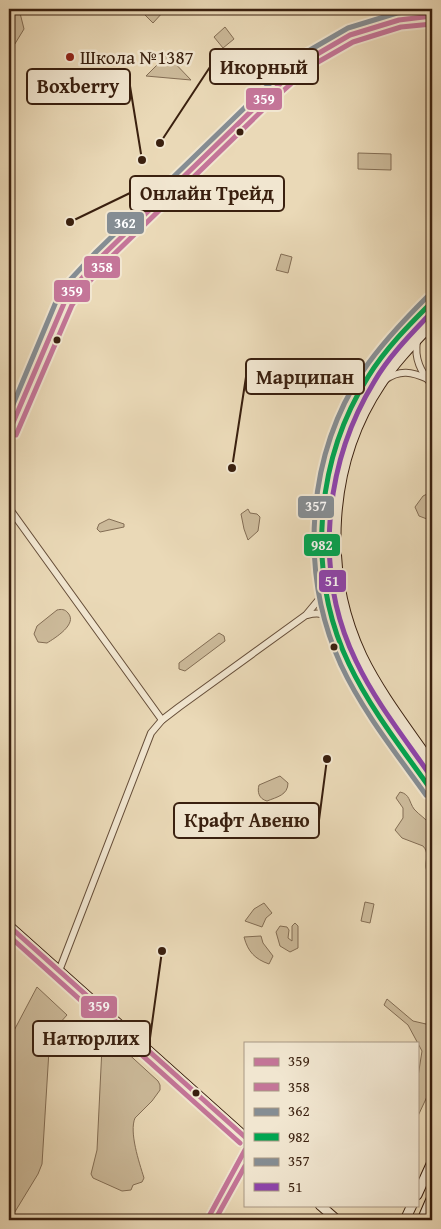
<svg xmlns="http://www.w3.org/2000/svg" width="441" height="1229" viewBox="0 0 441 1229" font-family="'Gentium Book Plus',serif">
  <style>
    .green { fill: #ccba9a; stroke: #836d54 }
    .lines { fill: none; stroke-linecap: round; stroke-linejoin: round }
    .street-casing { stroke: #664e39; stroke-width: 8 }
    .secondary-casing { stroke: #3a200f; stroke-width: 11 }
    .street { stroke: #f1e6d0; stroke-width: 6 }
    .secondary { stroke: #f1e6d0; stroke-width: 9 }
    .bus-1-casing { stroke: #f1e6d0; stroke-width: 9 }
    .bus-2-casing { stroke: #f1e6d0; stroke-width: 9 }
    .bus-3-casing { stroke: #f1e6d0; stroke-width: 9 }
    .bus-4-casing { stroke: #f1e6d0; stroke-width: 9 }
    .bus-5-casing { stroke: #f1e6d0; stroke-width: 9 }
    .bus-6-casing { stroke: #f1e6d0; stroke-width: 9 }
    .bus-1 { stroke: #c47598; stroke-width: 5 }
    .bus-2 { stroke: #c47598; stroke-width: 5 }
    .bus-3 { stroke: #858d93; stroke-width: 5 }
    .bus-4 { stroke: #00a651; stroke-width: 5 }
    .bus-5 { stroke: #858d93; stroke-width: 5 }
    .bus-6 { stroke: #8e44ad; stroke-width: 5 }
    .poi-dot { fill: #8f2418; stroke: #f1e6d0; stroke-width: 2 }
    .bus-dot { fill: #3a200f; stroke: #f1e6d0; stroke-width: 2 }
    .labels { text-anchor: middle; stroke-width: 5; stroke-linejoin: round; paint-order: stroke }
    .poi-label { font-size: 19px; fill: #3a200f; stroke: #f1e6d0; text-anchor: start }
    .leader { fill: none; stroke: #3a200f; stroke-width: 2 }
    .callout-dot { fill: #3a200f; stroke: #f1e6d0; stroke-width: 2 }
    .callout { fill: #f1e6d0; stroke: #3a200f; stroke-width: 2 }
    .callout-label { font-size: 20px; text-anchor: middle; font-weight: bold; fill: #3a200f }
    .line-badge { stroke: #f1e6d0; stroke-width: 2 }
    .badge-label { font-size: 14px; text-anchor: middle; font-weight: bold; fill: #fff }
  </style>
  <rect width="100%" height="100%" fill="#ead9b7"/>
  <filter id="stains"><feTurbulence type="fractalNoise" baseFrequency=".004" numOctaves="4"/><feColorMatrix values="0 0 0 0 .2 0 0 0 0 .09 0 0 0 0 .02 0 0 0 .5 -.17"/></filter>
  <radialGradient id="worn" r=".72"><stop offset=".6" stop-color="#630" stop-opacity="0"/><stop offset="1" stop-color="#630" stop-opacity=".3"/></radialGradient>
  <g class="green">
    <path d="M9,9H19L24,29L13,47L9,43Z"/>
    <path d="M139,9H162L164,11L153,23Z"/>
    <path d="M225,27L234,39L223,48L214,37Z"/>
    <path d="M167,55L191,80L146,76Z"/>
    <path d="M358,153L391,154V170L358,169Z"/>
    <path d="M281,254L292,257L288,273L276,270Z"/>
    <path d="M429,493L432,496V507L427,519L419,516L415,507L423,496Z"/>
    <path d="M248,509L250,513L257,514L260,517L258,531L248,540L244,529L241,514Z"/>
    <path d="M109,519L124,524V527L100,532L97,529L99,524Z"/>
    <path d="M57,610C61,609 65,609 68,613C78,624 55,638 47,643L38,642L34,634L37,626Z"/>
    <path d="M219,633L224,636L225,641L185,671L179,669V663Z"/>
    <path d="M280,776L288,783C288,795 277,797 267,801C259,799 257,792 259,785Z"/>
    <path d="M400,792C410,794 409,802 414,809C419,815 427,819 431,826C435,834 432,870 432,881C429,876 426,871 426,866C426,857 429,853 423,846L402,838L395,830L403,818V808L396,798Z"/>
    <path d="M365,902L374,904L370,923L361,921Z"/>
    <path d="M264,903L272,913L266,918L262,927L245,921L254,909Z"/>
    <path d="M295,923L298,926V948L290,952L280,946L276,932L280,926L287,927L289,930L288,938L292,941V926Z"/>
    <path d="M261,936L263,943L273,956L269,964C255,959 248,952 244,937Z"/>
    <path d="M37,987L67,1015L50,1034L42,1164L38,1174L13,1215L16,1220H9V1040Z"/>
    <path d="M387,999L413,1021L426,1024L432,1031V1086L417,1118V1083L422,1051L408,1025L384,1005Z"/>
    <path d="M106,1038H111L158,1081L160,1085V1090L152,1101L135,1118C129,1132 139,1162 144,1178L142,1182L133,1185L131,1190L122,1191L93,1178L91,1174L97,1150L102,1047Z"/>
  </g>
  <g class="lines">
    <defs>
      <g id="street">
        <path d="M417,341C414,359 421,372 432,385"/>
        <path d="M385,380C400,369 412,372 428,379"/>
        <path d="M9,508L162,720"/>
        <path d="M307,615C319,612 325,613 333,623"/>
        <path d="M359,682L364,685L369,684L372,675"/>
        <path d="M59,971L151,733L162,720L179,707L306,615L321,597L325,586"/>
        <path d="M207,1220L245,1150"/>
      </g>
      <g id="secondary">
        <path d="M432,302C409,325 386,350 368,377C318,455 308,556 340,643C361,698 400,744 432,791"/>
        <path d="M432,324C414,343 395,362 381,384C328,463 322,571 362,656C381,695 408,729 432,764"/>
        <path d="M9,432L65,301L76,285L101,257L270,93L307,60L335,43L350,35L399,20L432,16"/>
        <path d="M9,926L245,1137"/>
        <path d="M417,1195L432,1162"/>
        <path d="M320,1205L337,1220"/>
        <path d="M405,1220L412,1205"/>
        <path d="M422,1220L432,1197"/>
      </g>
    </defs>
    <use href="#street" class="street-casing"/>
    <use href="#secondary" class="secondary-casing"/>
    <use href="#street" class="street"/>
    <use href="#secondary" class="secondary"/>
    <defs>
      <g id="bus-1">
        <path d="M9,432L65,301L76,285L101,257L270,93L307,60L350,35L399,20L432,16"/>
        <path d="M9,926L245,1137"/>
        <path d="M207,1220L245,1150"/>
      </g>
      <g id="bus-2">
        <path d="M16,435L72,305L82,290L106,262L275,98L311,66L353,42L401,27L432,24"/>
        <path d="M9,936L240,1143"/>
        <path d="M215,1220L245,1166"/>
      </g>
      <path id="bus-3" d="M9,414L58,297L70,280L96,252L265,88L303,54L348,28L397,13L429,9"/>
      <path id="bus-4" d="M432,302C409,325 385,349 368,377C315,461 306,574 349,664C371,710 403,750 432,791"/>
      <path id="bus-5" d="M426,795C396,753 363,712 341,665C299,573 306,457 363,371C381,344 404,320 427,297"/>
      <path id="bus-6" d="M432,312C411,334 389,356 374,382C324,464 313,573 356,661C376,703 406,740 432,778"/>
    </defs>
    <use href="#bus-1" class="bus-1-casing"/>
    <use href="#bus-2" class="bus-2-casing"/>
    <use href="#bus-3" class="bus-3-casing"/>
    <use href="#bus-4" class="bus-4-casing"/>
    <use href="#bus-5" class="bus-5-casing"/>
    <use href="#bus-6" class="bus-6-casing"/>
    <use href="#bus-1" class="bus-1"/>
    <use href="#bus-2" class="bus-2"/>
    <use href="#bus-3" class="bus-3"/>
    <use href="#bus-4" class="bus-4"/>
    <use href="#bus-5" class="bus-5"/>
    <use href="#bus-6" class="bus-6"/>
  </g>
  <circle class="poi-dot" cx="70" cy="57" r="5"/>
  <g class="bus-dot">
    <circle cx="240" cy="132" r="4.5"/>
    <circle cx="57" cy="340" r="4.5"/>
    <circle cx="334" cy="647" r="4.5"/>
    <circle cx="196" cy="1093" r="4.5"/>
  </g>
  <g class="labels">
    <g class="poi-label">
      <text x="80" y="64">Школа №1387</text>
    </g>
  </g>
  <path class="leader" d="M160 143L210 67M142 160L130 86M70 222L130 193M232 468L246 377M327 759L319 820M162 951L150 1038"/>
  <g class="callout-dot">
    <circle cx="160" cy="143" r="5"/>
    <circle cx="142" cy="160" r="5"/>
    <circle cx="70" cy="222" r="5"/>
    <circle cx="232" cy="468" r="5"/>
    <circle cx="327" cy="759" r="5"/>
    <circle cx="162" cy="951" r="5"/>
  </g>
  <g class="callout">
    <rect x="210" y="49" width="108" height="35" rx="5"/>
    <rect x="27" y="69" width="103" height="35" rx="5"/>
    <rect x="130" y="176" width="154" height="35" rx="5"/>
    <rect x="246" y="359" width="118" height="35" rx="5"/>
    <rect x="174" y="803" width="145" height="35" rx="5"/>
    <rect x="33" y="1021" width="117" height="35" rx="5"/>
  </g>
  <g class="callout-label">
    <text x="264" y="74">Икорный</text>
    <text x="78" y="93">Boxberry</text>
    <text x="207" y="200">Онлайн Трейд</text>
    <text x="305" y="384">Марципан</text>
    <text x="247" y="827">Крафт Авеню</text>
    <text x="91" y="1045">Натюрлих</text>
  </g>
  <g class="line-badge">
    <rect x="245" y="87" width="38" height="24" rx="5" fill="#c47598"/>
    <rect x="106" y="211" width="39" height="24" rx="5" fill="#858d93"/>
    <rect x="83" y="255" width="38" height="24" rx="5" fill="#c47598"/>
    <rect x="53" y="279" width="38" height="24" rx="5" fill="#c47598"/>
    <rect x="297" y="495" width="38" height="24" rx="5" fill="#858d93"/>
    <rect x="303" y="533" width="38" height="24" rx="5" fill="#00a651"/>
    <rect x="318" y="569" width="29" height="24" rx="5" fill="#8e44ad"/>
    <rect x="80" y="995" width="38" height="24" rx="5" fill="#c47598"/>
  </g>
  <g class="badge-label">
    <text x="264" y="104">359</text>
    <text x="125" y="228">362</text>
    <text x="102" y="272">358</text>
    <text x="72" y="296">359</text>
    <text x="316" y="511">357</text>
    <text x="322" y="550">982</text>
    <text x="332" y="586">51</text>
    <text x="99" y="1011">359</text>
  </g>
  <rect width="441" height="1229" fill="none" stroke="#ead9b7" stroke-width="30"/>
  <rect x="10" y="10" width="421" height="1209" fill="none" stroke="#3a200f" stroke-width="2.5"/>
  <rect x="15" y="15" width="411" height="1199" fill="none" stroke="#3a200f"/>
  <rect x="244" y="1042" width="175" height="165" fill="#f1e6d0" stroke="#a89783"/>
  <rect x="254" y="1058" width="25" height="8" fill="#c47598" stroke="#a89783"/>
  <text x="288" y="1066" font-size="15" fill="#3a200f">359</text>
  <rect x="254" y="1083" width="25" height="8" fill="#c47598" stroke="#a89783"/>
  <text x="288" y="1092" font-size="15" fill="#3a200f">358</text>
  <rect x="254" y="1108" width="25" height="8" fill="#858d93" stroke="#a89783"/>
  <text x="288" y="1116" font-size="15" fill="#3a200f">362</text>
  <rect x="254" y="1133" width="25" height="8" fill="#00a651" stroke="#a89783"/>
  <text x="288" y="1142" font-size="15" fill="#3a200f">982</text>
  <rect x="254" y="1158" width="25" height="8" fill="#858d93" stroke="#a89783"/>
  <text x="288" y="1166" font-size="15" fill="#3a200f">357</text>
  <rect x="254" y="1183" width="25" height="8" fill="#8e44ad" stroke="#a89783"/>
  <text x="288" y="1192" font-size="15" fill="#3a200f">51</text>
  <rect width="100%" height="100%" filter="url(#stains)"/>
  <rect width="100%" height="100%" fill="url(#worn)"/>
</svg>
